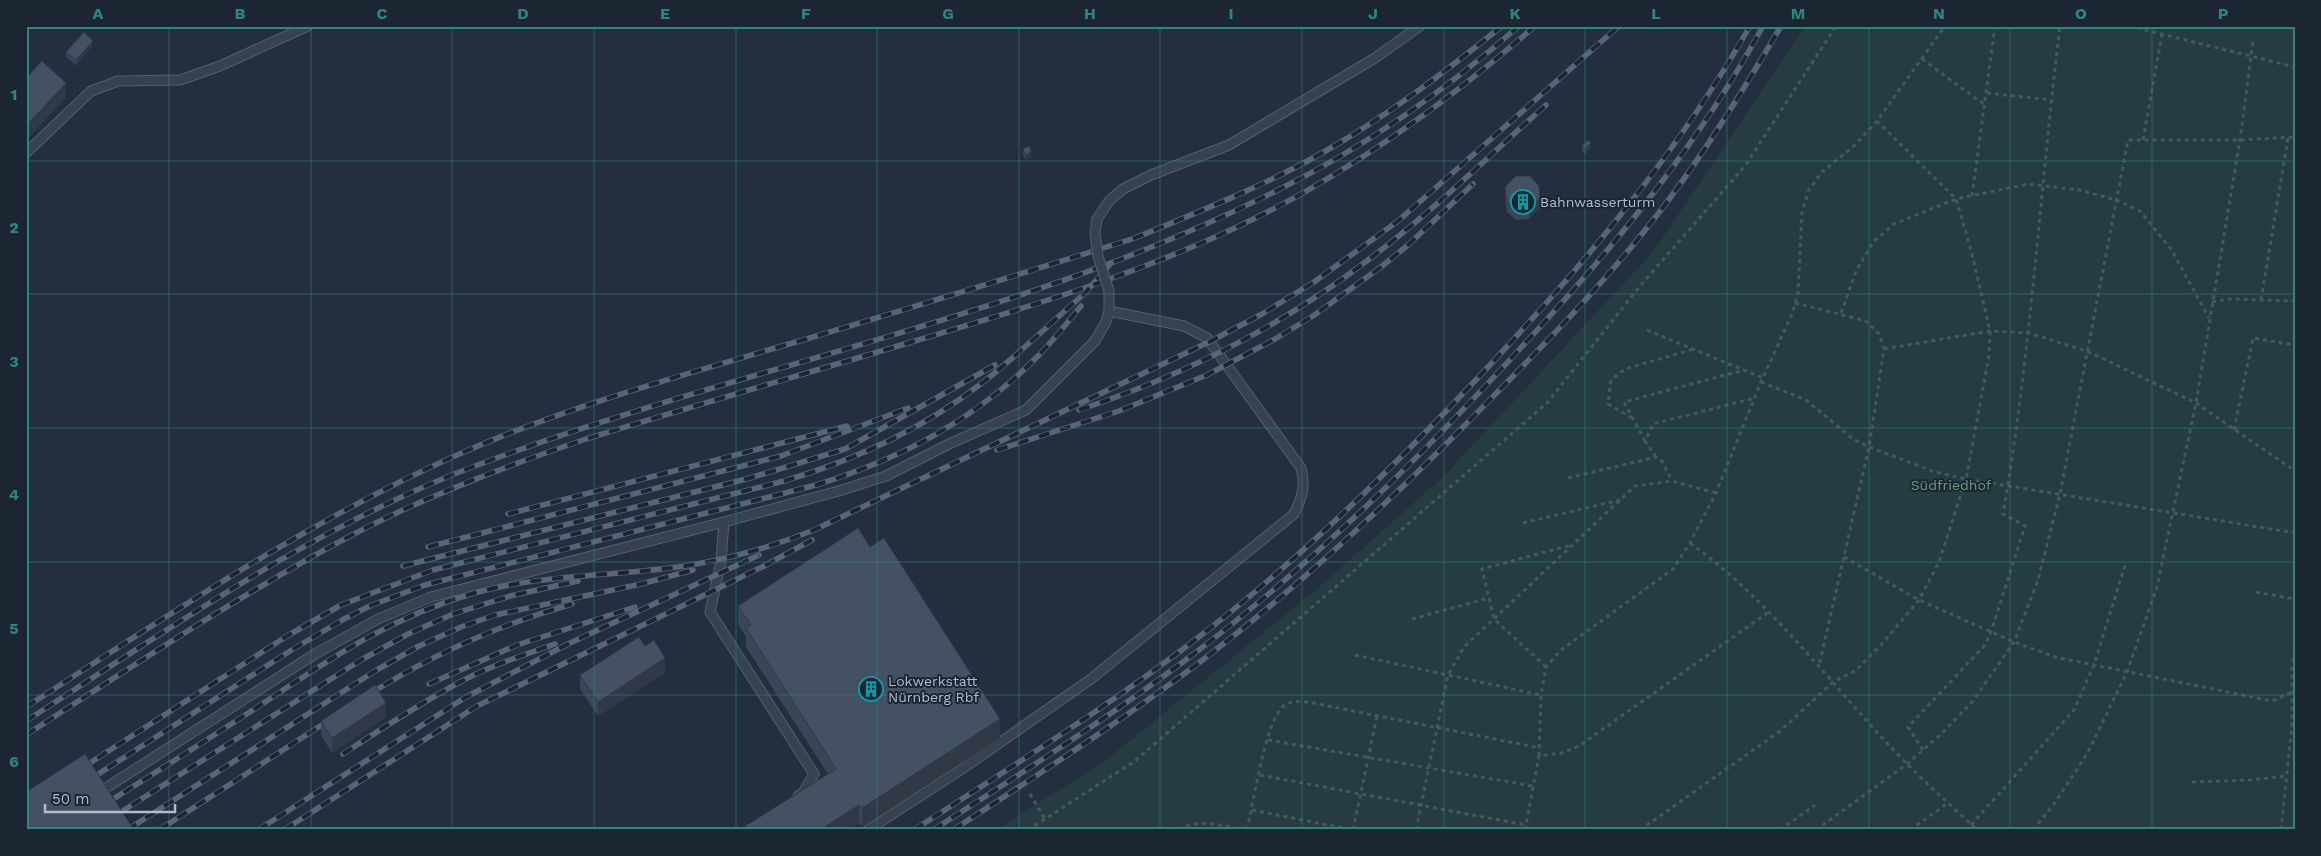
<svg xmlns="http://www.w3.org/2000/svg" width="2321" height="856" viewBox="0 0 2321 856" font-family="'Work Sans',sans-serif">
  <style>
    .green { fill: #253d40 }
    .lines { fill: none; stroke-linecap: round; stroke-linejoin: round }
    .service-casing { stroke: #555f6c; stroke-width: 11 }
    .path { stroke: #435a5d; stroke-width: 3; stroke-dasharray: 4 4; stroke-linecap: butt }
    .service { stroke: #37414f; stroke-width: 9 }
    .rail-casing { stroke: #596576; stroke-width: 5.5 }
    .rail { stroke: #1c2633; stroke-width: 4; stroke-dasharray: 11; stroke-linecap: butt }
    .service-bridge-casing { stroke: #555f6c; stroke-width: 11; stroke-linecap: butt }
    .service-bridge { stroke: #37414f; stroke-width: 9 }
    .wall { fill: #3a4655 }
    .shaded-wall { fill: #303945 }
    .building { fill: #445163; stroke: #303945 }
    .grid { fill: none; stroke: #308480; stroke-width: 1; stroke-opacity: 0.55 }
    .labels { text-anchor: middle; stroke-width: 4; stroke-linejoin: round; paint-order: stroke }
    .poi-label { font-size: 14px; fill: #b3bcca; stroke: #1c2633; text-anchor: start }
    .park-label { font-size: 14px; fill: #699c73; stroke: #1c2633 }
    .neatline { fill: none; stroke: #308480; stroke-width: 2 }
    .grid-label { font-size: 16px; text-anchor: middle; font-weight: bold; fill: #308480 }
  </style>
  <rect width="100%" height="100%" fill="#232f3f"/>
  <path class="green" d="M1805,26H2295V830H996L1105,761L1317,589L1443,477L1653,252Z"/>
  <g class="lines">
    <defs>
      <g id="service">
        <path d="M26,153L91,91L118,81L180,80L220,66L308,26"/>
        <path d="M1109,201L1123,189L1151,175L1229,145L1375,58L1420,26"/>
        <path d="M109,786L315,654L378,619L431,597L724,522"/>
        <path d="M798,796L803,793L814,774L710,612L721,561L724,522L842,490L886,476L949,444L1026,410L1095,341L1106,322L1109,311L1184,326L1207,338L1301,468C1306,486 1302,498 1294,514L1091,679L962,769L868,830"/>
      </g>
    </defs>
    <use href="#service" class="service-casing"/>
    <g class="path">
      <path d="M2129,26L2295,67"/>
      <path d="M1922,59L1985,105"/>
      <path d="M1987,93L2051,100"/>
      <path d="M2143,140L2162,34"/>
      <path d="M1972,196L1995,26"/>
      <path d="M2261,300L2288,138"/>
      <path d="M2212,302L2229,299L2295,301"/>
      <path d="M1795,303L1866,321L1879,334L1884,349L1869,447L1819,666"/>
      <path d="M1841,313L1856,271L1873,242L1894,224L1956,199L2028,184L2080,190L2116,200L2140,211L2171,249L2209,318"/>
      <path d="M1647,330L1763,378"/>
      <path d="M1884,349L1990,331L2029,333L2089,352L2196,403L2295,471"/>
      <path d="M1761,382L1806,400L1853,439L1869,447L1935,472L1966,479L2295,533"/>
      <path d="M1632,418L1608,404L1611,380L1625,369L1694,349"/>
      <path d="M2234,430L2253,338L2295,345"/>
      <path d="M1645,441L1624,402L1744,370"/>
      <path d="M1656,457L1645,441L1653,424L1755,398"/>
      <path d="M1568,478L1656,457L1662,461L1672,481"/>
      <path d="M1523,523L1620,500"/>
      <path d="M1690,543C1775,604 1835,691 1908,765C1930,787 1954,808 1977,830"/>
      <path d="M1844,557L1919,600L2014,642L2055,657L2272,701L2292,692"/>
      <path d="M2256,592L2295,599"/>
      <path d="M1412,619L1489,598"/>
      <path d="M1355,655L1541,695"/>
      <path d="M1546,667L1494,619L1482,569L1571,545"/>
      <path d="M1268,740L1533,786"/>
      <path d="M1923,750L1908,727L1985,645L1991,632L2025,526L2003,514C2031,353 2040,189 2060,26"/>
      <path d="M1539,756L1541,695L1546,667L1561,650L1673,569L1690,543L1716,493L1761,382L1792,314L1798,294L1802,212L1809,190L1822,172L1855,145L1877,121L1945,26"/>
      <path d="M1260,775L1526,825"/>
      <path d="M2192,782L2251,780L2287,776"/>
      <path d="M1030,794L1045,819"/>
      <path d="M1252,810L1353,830"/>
      <path d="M1971,825L2074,710L2094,665L2126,562"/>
      <path d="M1028,830L1135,761L1547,403L1640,286L1745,166L1836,26"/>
      <path d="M1179,830C1197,817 1226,827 1247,830"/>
      <path d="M1247,830C1253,803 1265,728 1280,710C1287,700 1297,701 1308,702L1540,748"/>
      <path d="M1353,830L1377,716"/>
      <path d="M1416,830L1448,675L1464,647L1635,486L1672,481L1716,493"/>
      <path d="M1525,830L1539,756L1562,753L1579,746L1770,611"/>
      <path d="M1640,830L1779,732L1833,682L1855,671L1881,645L1919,600L1939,562L1966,479L1989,356L1990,331L1971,250L1956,199L1877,121"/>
      <path d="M1780,830L1815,805"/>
      <path d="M1816,830L1907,764L1939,736L1972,702L2014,642L2038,580L2060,494L2128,140H2240L2295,137"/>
      <path d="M1910,830L1948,803"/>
      <path d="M2033,830L2054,804L2087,754L2127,672L2157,587L2196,403L2240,140L2253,41"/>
      <path d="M2281,830L2292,725V669L2295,648"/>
    </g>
    <use href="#service" class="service"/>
    <defs>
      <g id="rail">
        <path d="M1049,325L1085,293L1111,263"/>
        <path d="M1079,410C1185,375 1284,325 1372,257C1433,211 1489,156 1546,105"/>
        <path d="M997,450L1119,411L1207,375L1275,339L1313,316L1381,267L1408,245L1473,184"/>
        <path d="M508,514L847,426"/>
        <path d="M428,547L781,456L908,408"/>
        <path d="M403,566L750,478L845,449L995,365"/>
        <path d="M429,684L517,645L635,607"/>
        <path d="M365,697C429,656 498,625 572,604"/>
        <path d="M26,707C166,617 304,523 457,455C568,406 686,374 803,340C914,307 1024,273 1135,238C1198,212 1262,187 1322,153C1386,117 1445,72 1502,26"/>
        <path d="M26,721C171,628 313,527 475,466C739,366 1024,319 1278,190C1365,147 1446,90 1519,26"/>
        <path d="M26,735C133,666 239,595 352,535C426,496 506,466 586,439C693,406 801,375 908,343C1019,310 1130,277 1235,228C1344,177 1444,105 1535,26"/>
        <path d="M343,754C381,729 419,704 460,682C490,666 523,655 555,644"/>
        <path d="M79,770L287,636L341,605L433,570L784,481C855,460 923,429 982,383C1007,364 1030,342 1054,321"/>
        <path d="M89,780L290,651L344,619L372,605L425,585L816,485C903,458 977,419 1041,353C1055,338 1068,322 1081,306"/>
        <path d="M105,804C157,772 208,739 259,706C330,659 389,618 471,594C543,573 618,577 691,565C733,558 774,546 814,530L1209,342L1262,314L1314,282L1398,221L1619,26"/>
        <path d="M113,817L361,660L408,634L453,614L510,596L578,581"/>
        <path d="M127,830L375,671L419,646L461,627L495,615L641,584L693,570"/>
        <path d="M159,830L331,719"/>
        <path d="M258,830L466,697L570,643L759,555"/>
        <path d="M284,830L477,706L764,566L812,540"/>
        <path d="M914,830C1006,770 1100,712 1187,646C1297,563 1395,466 1489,366C1587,261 1679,151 1750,26"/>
        <path d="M933,830C1022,773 1111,716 1195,653C1317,560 1425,453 1528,340C1617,244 1700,142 1763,26"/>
        <path d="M953,830C1036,776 1120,722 1200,662C1295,590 1382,509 1466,424C1537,352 1609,280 1670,198C1711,143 1746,86 1781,26"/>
      </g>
    </defs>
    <use href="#rail" class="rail-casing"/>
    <use href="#rail" class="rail"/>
    <defs>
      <path id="service-bridge" d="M1109,201L1097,219L1095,233L1098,256L1109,291V311"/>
    </defs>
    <use href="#service-bridge" class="service-bridge-casing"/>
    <use href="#service-bridge" class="service-bridge"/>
  </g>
  <g class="wall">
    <path d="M93,45L76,65L66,57V52Z"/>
    <path d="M1582,146L1591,148L1585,154L1582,151Z"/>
    <path d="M1023,149L1031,157L1025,160L1023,154Z"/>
    <path d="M1505,187L1540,208L1529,219L1516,220L1507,212L1505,196Z"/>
    <path d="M870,547L1000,738L862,827L746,647V637L738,624V606Z"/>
    <path d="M645,646L665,673L598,716L580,689V675Z"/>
    <path d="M386,717L332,753L321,735V721Z"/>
  </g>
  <g class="shaded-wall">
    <path d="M93,41V45L76,65V60Z"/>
    <path d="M66,83V98L26,140V126Z"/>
    <path d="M1591,143V148L1585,154V149Z"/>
    <path d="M1031,152V157L1025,160V155Z"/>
    <path d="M1540,198V208L1529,219V210Z"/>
    <path d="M665,658V673L598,716V702Z"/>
    <path d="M386,703V717L332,753V738Z"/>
    <path d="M1000,719V738L862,827V808Z"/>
    <path d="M859,805V824L850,830H820Z"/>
  </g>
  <g class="building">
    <path d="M84,32L93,41L76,60L66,52Z"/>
    <path d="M42,61L66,83L26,126V78Z"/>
    <path d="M1588,140L1591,143L1585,149L1582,146Z"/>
    <path d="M1029,146L1031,152L1025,155L1023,149Z"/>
    <path d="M1516,176H1530L1539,186L1540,198L1529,210H1516L1507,202L1505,187Z"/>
    <path d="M858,528L870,547L884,538L1000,719L862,808L859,805L820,830H739L836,769L746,628L751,625L738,606Z"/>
    <path d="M639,637L645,646L654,640L665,658L598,702L580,675Z"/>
    <path d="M375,685L386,703L332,738L321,721Z"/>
    <path d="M85,754L134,830H26V792Z"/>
  </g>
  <path class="grid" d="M169,26V830M311,26V830M452,26V830M594,26V830M736,26V830M877,26V830M1019,26V830M1160,26V830M1302,26V830M1444,26V830M1585,26V830M1727,26V830M1869,26V830M2010,26V830M2152,26V830M26,161H2295M26,294H2295M26,428H2295M26,562H2295M26,695H2295"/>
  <defs>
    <symbol id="building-ring" viewBox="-11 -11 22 22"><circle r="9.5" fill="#1c2633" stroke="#0f9aa8" stroke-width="1.5"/><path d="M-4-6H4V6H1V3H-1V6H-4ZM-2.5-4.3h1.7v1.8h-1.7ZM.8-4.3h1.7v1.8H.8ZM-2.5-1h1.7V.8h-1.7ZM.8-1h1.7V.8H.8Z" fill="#0f9aa8"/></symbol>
  </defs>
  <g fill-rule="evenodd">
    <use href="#building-ring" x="1509" y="188" width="28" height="28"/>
    <use href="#building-ring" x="857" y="675" width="28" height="28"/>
  </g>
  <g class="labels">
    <g class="poi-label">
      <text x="1540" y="207">Bahnwasserturm</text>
      <text x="888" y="686">Lokwerkstatt<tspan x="888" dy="16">Nürnberg Rbf</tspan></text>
    </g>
    <g class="park-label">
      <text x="1951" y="490">Südfriedhof</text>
    </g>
  </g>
  <rect width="2321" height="856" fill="none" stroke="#1c2633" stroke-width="55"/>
  <path d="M45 804v8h130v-8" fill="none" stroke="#b3bcca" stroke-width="2.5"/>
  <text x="52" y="804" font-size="15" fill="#b3bcca" stroke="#1c2633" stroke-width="4" paint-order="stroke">50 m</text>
  <rect x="28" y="28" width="2266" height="800" class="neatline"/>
  <g class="grid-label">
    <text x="98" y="19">A</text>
    <text x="240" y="19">B</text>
    <text x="382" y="19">C</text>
    <text x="523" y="19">D</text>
    <text x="665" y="19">E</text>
    <text x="806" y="19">F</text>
    <text x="948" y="19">G</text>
    <text x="1090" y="19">H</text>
    <text x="1231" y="19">I</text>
    <text x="1373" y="19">J</text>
    <text x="1515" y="19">K</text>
    <text x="1656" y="19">L</text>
    <text x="1798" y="19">M</text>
    <text x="1939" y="19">N</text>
    <text x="2081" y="19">O</text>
    <text x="2223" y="19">P</text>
    <text x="14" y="100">1</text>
    <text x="14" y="233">2</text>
    <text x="14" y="367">3</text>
    <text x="14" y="500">4</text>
    <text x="14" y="634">5</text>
    <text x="14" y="767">6</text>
  </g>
</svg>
